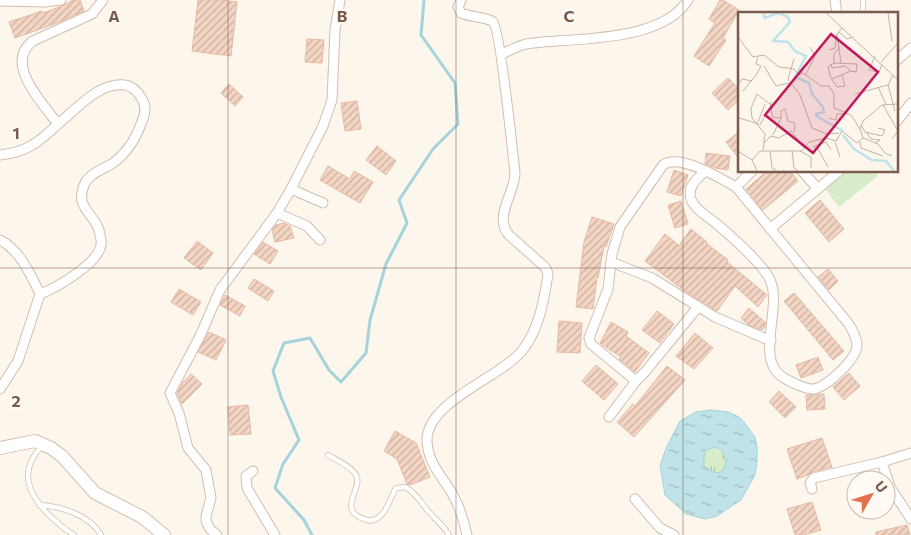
<svg xmlns="http://www.w3.org/2000/svg" width="911" height="535" viewBox="0 0 911 535" font-family="Commissioner,sans-serif">
  <style>
    .grass { fill: url(#grass-tufts) }
    .garden { fill: #d8ecc9 }
    .water { fill: url(#water-ripples); stroke: #a5d3da; fill-rule: evenodd }
    .lines { fill: none; stroke-linecap: round; stroke-linejoin: round }
    .stream { stroke: #a5d3da; stroke-width: 3 }
    .building { fill: url(#building-hatch); stroke: #e6bba3 }
    .service-casing { stroke: #d1beb0; stroke-width: 6 }
    .minor-casing { stroke: #d1beb0; stroke-width: 11 }
    .secondary-casing { stroke: #d6c0b0; stroke-width: 14 }
    .service { stroke: #fff; stroke-width: 4.5 }
    .minor { stroke: #fff; stroke-width: 9 }
    .secondary { stroke: #fff; stroke-width: 12 }
    .grid { fill: none; stroke: #7a5c4d; stroke-width: 1; stroke-opacity: 0.55 }
    .inset-river { fill: none; stroke: #bfe3e8; stroke-width: 2.5 }
    .inset-road { fill: none; stroke: #c5b3a7; stroke-width: 1 }
    .view { fill: #c2185b; fill-opacity: 0.15; stroke: #c2185b; stroke-width: 2.5 }
    .inset-edge { fill: none; stroke: #7a5c4d; stroke-width: 2.5 }
    .grid-label { font-size: 16px; text-anchor: middle; font-weight: bold; fill: #7a5c4d; stroke: #fffaf3; stroke-width: 4.5; stroke-linejoin: round; paint-order: stroke }
  </style>
  <defs>
    <pattern id="grass-tufts" width="24" height="20" patternUnits="userSpaceOnUse" patternTransform="scale(1.25)"><rect width="24" height="20" fill="#d8ecc9"/><path d="M3 7l-1-3M5 7V3M7 7l1-3M15 17l-1-3M17 17v-4M19 17l1-3" fill="none" stroke="#b4c2a5"/></pattern>
    <pattern id="water-ripples" width="26" height="14" patternUnits="userSpaceOnUse" patternTransform="scale(1.25)"><rect width="26" height="14" fill="#bfe3e8"/><path d="M2 4q2-2 4 0t4 0M15 11q2-2 4 0t4 0" fill="none" stroke="#a0bbbe"/></pattern>
    <pattern id="building-hatch" width="6" height="6" patternUnits="userSpaceOnUse" patternTransform="scale(1.25)"><rect width="6" height="6" fill="#f3d5c3"/><path d="M-1 1l2-2M0 6l6-6M5 7l2-2" fill="none" stroke="#cab0a1"/></pattern>
  </defs>
  <rect width="100%" height="100%" fill="#fdf6ec"/>
  <path class="grass" d="M714,447C734,454 727,486 704,466V458L705,451Z"/>
  <path class="garden" d="M842,171H875L878,176L839,207L823,186Z"/>
  <path class="water" d="M711,410L728,412L739,417L744,422L755,437L757,447V464L755,475L741,500L717,516L705,519L686,514L665,495L660,466L666,448L680,421L696,412ZM714,447L720,449C733,463 722,483 704,466V457L705,451Z"/>
  <g class="lines">
    <path class="stream" d="M312,535L304,520L275,488L283,464L299,440L281,397L273,371L284,343L310,338L329,370L341,382L366,353L370,320L386,264L407,223L399,200L433,149L458,124L455,83L421,35L424,0"/>
  </g>
  <g class="building">
    <path d="M73,0H80L84,11L57,23L15,38L9,22L42,11L43,13L62,6Z"/>
    <path d="M198,0H221L237,2L231,56L192,51Z"/>
    <path d="M720,0H723L739,10L723,38L726,40L709,66L694,56L715,23L709,19Z"/>
    <path d="M307,39L324,40L322,63L305,62Z"/>
    <path d="M728,78L740,90V99L728,110L712,93Z"/>
    <path d="M229,84L243,97L235,106L221,93Z"/>
    <path d="M357,101L361,129L345,131L341,103Z"/>
    <path d="M740,131V160L726,142Z"/>
    <path d="M377,146L396,161L386,175L366,160Z"/>
    <path d="M706,153L730,156L728,170L715,168L705,164Z"/>
    <path d="M328,166L350,179L354,171L373,182L360,203L320,180Z"/>
    <path d="M674,170L688,175L681,196L667,192Z"/>
    <path d="M767,171H790L798,181L763,210L746,189Z"/>
    <path d="M820,200L844,229L829,242L805,213Z"/>
    <path d="M681,201L688,224L675,228L668,205Z"/>
    <path d="M592,217L614,224L606,247L604,246L598,278L597,277L593,309L576,307L584,242Z"/>
    <path d="M284,223L290,226L294,238L275,242L272,230L276,225Z"/>
    <path d="M691,229L707,242L706,243L728,260L727,262L767,295L758,307L735,286L717,311L685,291L645,261L665,234L680,246V244Z"/>
    <path d="M197,241L213,253L201,270L184,258Z"/>
    <path d="M263,242L278,251L270,264L254,254Z"/>
    <path d="M828,269L838,281L829,290L818,277Z"/>
    <path d="M254,279L274,291L268,301L248,288Z"/>
    <path d="M179,289L201,302L193,315L171,302Z"/>
    <path d="M794,293L844,351L833,360L784,301Z"/>
    <path d="M225,295L245,306L240,316L220,305Z"/>
    <path d="M749,308L765,322V327L762,330L748,325L741,318Z"/>
    <path d="M657,311L674,324L660,343L642,330Z"/>
    <path d="M559,321L582,323L580,353L557,352Z"/>
    <path d="M611,322L628,332L626,336L649,353L635,372L619,359L621,357L600,343Z"/>
    <path d="M209,332L226,340L216,360L198,352Z"/>
    <path d="M695,333L713,348L694,369L676,356Z"/>
    <path d="M818,357L823,370L801,378L796,365Z"/>
    <path d="M596,365L618,384L604,400L582,381Z"/>
    <path d="M667,366L685,380L634,437L617,422L633,404L635,406Z"/>
    <path d="M849,373L860,386L844,400L833,387Z"/>
    <path d="M191,374L202,384L182,404L177,393L183,382Z"/>
    <path d="M779,391L796,407L785,418L769,402Z"/>
    <path d="M824,394L825,409L807,410L806,395Z"/>
    <path d="M248,405L251,434L230,435L228,407Z"/>
    <path d="M395,431L416,443L430,477L410,485L407,484L397,459L384,451Z"/>
    <path d="M822,438L832,467L813,472L808,475L797,479L787,449Z"/>
    <path d="M812,502L821,530L803,535H795L787,509Z"/>
    <path d="M907,525L910,535H876V532Z"/>
  </g>
  <g class="lines">
    <defs>
      <g id="service">
        <path d="M863,14V0"/>
        <path d="M43,445C18,470 27,493 50,516C58,523 65,530 74,535"/>
        <path d="M328,455C336,460 351,466 356,475C364,489 334,511 367,520C384,524 390,498 396,488L405,487C417,493 421,504 430,513C437,521 444,526 449,535"/>
        <path d="M39,505C60,506 90,515 101,535"/>
      </g>
      <g id="minor">
        <path d="M461,0L458,7L461,13C469,17 488,17 493,22C500,28 513,155 515,173C515,193 493,217 509,235L546,268L548,274C544,300 539,331 521,352C499,378 426,402 427,441C428,464 443,477 453,495C460,508 464,521 467,535"/>
        <path d="M835,0L837,14"/>
        <path d="M0,1L45,2L61,0"/>
        <path d="M502,54C510,50 518,46 526,44C572,37 660,44 688,0"/>
        <path d="M897,60L911,48"/>
        <path d="M897,121L911,103"/>
        <path d="M0,155C27,152 38,143 58,124"/>
        <path d="M802,171L818,189"/>
        <path d="M736,187L752,171"/>
        <path d="M291,189L323,203"/>
        <path d="M277,213L307,226L320,240"/>
        <path d="M770,229L839,171"/>
        <path d="M0,240C20,250 31,275 40,294L18,361L0,389"/>
        <path d="M611,262L652,278L715,317L771,341"/>
        <path d="M40,294C56,288 98,264 101,245C102,241 100,235 99,230C92,211 74,207 85,183C90,173 104,169 113,163C127,153 135,140 141,124C145,115 147,107 142,99C138,92 132,86 125,85C98,82 77,109 58,124C43,104 3,63 33,41L92,14L103,0"/>
        <path d="M698,307L645,372L636,381L591,344L589,338L608,289L612,254L620,227L663,165C679,153 720,178 736,187L848,323C852,329 856,337 857,344C858,358 828,386 814,389C806,390 786,380 780,375C755,355 785,302 768,276C759,261 732,237 718,225C710,218 694,209 691,199C687,187 697,178 706,171"/>
        <path d="M609,417L636,381"/>
        <path d="M911,453L882,462L890,487L911,519"/>
        <path d="M253,471L246,476L247,488L275,535"/>
        <path d="M812,489L810,483L814,478L882,462"/>
        <path d="M635,499L660,528L674,535"/>
        <path d="M217,535L210,529L206,521V516L211,498L206,470L188,448L179,413L170,393L200,336L220,290L277,213L291,189L323,126L332,100L335,30L340,0"/>
      </g>
      <path id="secondary" d="M0,448L35,441L51,448L62,456L95,493L142,517L164,535"/>
    </defs>
    <use href="#service" class="service-casing"/>
    <use href="#minor" class="minor-casing"/>
    <use href="#secondary" class="secondary-casing"/>
    <use href="#service" class="service"/>
    <use href="#minor" class="minor"/>
    <use href="#secondary" class="secondary"/>
  </g>
  <path class="grid" d="M228,0V535M456,0V535M683,0V535M0,268H911"/>
  <g transform="translate(738 12)">
    <rect width="160" height="160" fill="#fdf6ec"/>
    <path class="inset-river" d="M25,1L27,6L40,1M41,1L50,5L52,10L35,29L50,30L57,39L68,44L57,65L71,71L74,82L85,95L86,100L78,102L80,105L105,119M105,123L116,137L134,148L148,149L156,159"/>
    <path class="inset-road" d="M88,1L160,68M150,1L154,29M101,20L109,27L115,25M0,25L15,45L26,43L41,55L56,57L61,63L65,61L83,74H91L96,82V96L113,103L122,117M91,38L97,36L99,22M137,44L131,58L141,60L144,52M56,47L50,67L62,83L74,116L89,122L101,121M143,50L160,31M96,51V42L102,35M103,51L99,22L104,16M93,52L94,56L107,54L113,59M26,54L38,74L51,71M68,62L77,44L72,35M155,63L150,73L157,99M94,67L113,59L118,60L119,52L96,51L90,55L92,64L99,75L107,74L104,63M0,73L4,67L14,69M140,75L148,92M5,79L18,63L23,54L18,52L20,45M117,82L150,73M33,90L34,105L43,106V99L47,97L50,109L57,111L56,120M145,93L160,119L154,127M1,106L21,112M91,106L98,108L99,102H109M20,110L27,92M22,113L33,93L19,82L13,96L14,106L27,122L25,138M123,113L127,120L144,124L147,118L140,116M128,120L133,127L142,128L137,131M35,123L43,106M125,126L140,132L147,141L154,144M97,130L102,145M122,130L123,136L145,144M26,131L33,124L41,126L53,119L66,136M75,135L88,130L93,138M79,135L90,155M54,138L56,156L60,159M0,139L14,148M32,139L34,156L38,158M62,139L73,145V156M19,159L14,148L22,139H64L71,130L88,126L98,129L104,119L119,131L125,126L122,117L125,109L144,93L160,92"/>
    <path class="view" d="M93,22L140,60L75,141L27,103Z"/>
    <rect width="160" height="160" class="inset-edge"/>
  </g>
  <g class="grid-label">
    <text x="114" y="22">A</text>
    <text x="342" y="22">B</text>
    <text x="569" y="22">C</text>
    <text x="16" y="139">1</text>
    <text x="16" y="407">2</text>
  </g>
  <g transform="translate(871 495) rotate(51)"><circle r="24" fill="#fffaf3" stroke="#cabbb1"/>
  <path d="M0-4L9 19L0 12L-9 19Z" fill="#e76f51"/>
  <text y="-8" font-size="14" font-weight="bold" text-anchor="middle" fill="#7a5c4d">U</text>
  </g>
</svg>
